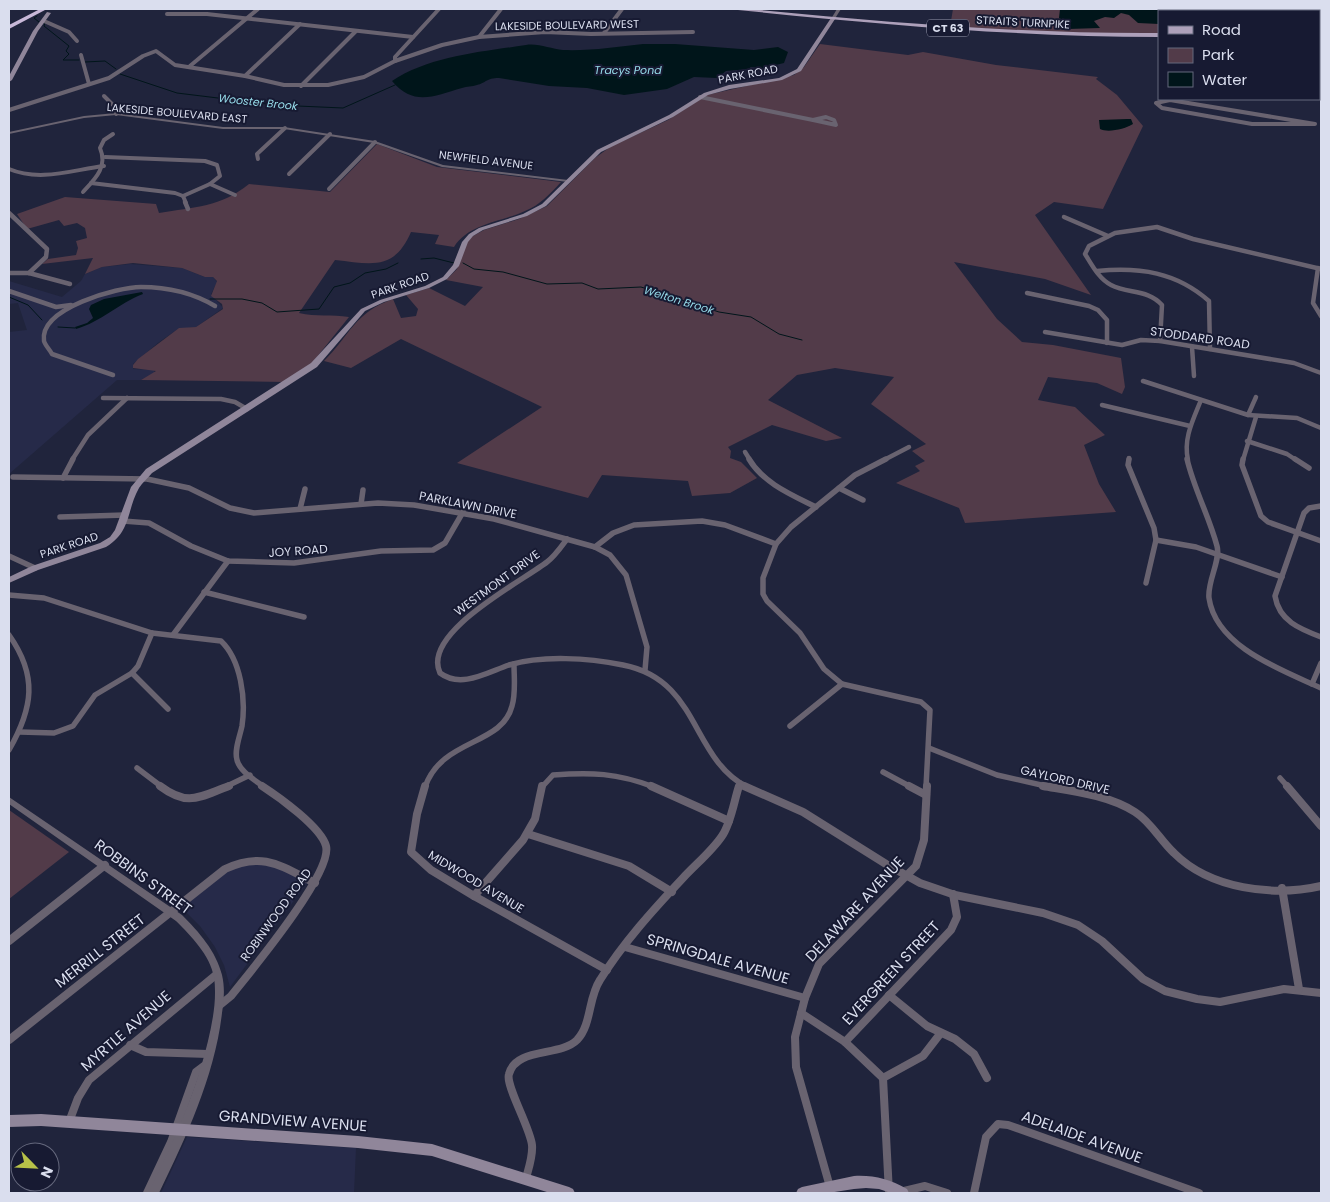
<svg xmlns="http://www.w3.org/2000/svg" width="1330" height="1202" viewBox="0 0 1330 1202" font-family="Poppins,sans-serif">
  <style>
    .built { fill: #262a49 }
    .green { fill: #523b49 }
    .water { fill: #00151a }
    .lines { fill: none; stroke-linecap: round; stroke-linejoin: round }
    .stream { stroke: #00151a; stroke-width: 1 }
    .minor-far3 { stroke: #696370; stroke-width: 4 }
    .minor-far2 { stroke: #696370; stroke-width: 4.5 }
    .minor-far1 { stroke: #696370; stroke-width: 5.5 }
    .minor { stroke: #696370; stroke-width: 8 }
    .tertiary { fill: #696370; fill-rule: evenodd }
    .secondary { fill: #90869a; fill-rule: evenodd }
    .primary { fill: #ada0ba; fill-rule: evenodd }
    .motorway { fill: #c8b8d8; fill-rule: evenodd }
    .labels { text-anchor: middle; stroke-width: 4; stroke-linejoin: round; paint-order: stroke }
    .far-street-label { font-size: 11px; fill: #dadeee; stroke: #171a32 }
    .shield { fill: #171a32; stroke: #a0a3b6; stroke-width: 1 }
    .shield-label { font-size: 11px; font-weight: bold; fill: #dadeee }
    .far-water-label { font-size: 11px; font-style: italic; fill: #96dbe9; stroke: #171a32 }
    .street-label { font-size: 12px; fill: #dadeee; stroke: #171a32 }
    .near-street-label { font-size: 15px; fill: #dadeee; stroke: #171a32 }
  </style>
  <rect width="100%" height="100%" fill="#20243c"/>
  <g class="built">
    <path d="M130,264L182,268L205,277H213L217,282L211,294L223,308L196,327L178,329L159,342L133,364V369L154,370V373L141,380H117L9,474V332L27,330L18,303L9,304V281L62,297L81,281L85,274L102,267Z"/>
    <path d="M244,863L276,866L307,883L230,987L224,965L215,947L200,926L182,908L232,868Z"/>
    <path d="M187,1137L356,1148L354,1193H161Z"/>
  </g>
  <g class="green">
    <path d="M953,9H1321V31H1319V11H1159V33L1088,34L950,27Z"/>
    <path d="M820,44L908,55L923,52L996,65L1098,77L1096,79L1117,95L1143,126L1103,209L1054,202L1035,215L1091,295L1045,279L954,262L997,319L1022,342L1053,345L1121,358L1125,387L1122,394L1097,383L1048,377L1038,400L1075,407L1105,435L1084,445L1099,484L1116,512L965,523L959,508L896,483L920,471L915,466L925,461L912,451L926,444L871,404L894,377L835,368L797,375L768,400L842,438L826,441L772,425L728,447L731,451L730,458L741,462L757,478L730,493L692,496L688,481L602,475L588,498L457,463L542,407L401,339L351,368L324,361C351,334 354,313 393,299L401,318L416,316L418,309L406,295L429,288L465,306L483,287L446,280L457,269L463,247L471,237L484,230L519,219L547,206L595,158L610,147L668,120L707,95L794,75L804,67Z"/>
    <path d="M377,144L437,167L561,182C550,194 540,205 525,211C502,222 469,223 454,247L435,244L439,235L411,232C394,271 372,264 335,260L299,313C316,317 332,314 349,317L312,363L286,382L141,380L156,371L133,368V365L138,359L179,328L196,327L223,309L222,304L211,296L217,281L213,277H205L182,268L133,263L102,267L85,274L93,258L42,264L48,259L76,255L78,248L76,241L87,238L85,228L77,223L64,226L59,220L27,229L17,214L65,197L156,204L159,213C194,207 221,207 249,184L330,192Z"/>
    <path d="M9,810L69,852L9,899Z"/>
  </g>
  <g class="water">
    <path d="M1060,9H1177L1186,11H1159V24L1138,23L1129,15L1121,13L1114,18L1105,17L1094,21L1100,28L1068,29L1060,27L1069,24L1059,18Z"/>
    <path d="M643,44H675L754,50L778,47L788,52L784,63L763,68L751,67L748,69L726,71L717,78L694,77L667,89L624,95L587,88L549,86L499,78C486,78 486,83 477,85C472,87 467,86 462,88C434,96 414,107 392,81C430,56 481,52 526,45C538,43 551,49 563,50C590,51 617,47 643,44Z"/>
    <path d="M1127,119H1131L1133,124C1125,129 1108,133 1100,129L1099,120Z"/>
    <path d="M142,292L143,294C119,303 101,322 76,329L75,327L87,323L93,318L89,309L91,305L104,299Z"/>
  </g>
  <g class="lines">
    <g class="stream">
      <path d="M37,16L34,18L39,22"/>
      <path d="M45,23L44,26L69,46L66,51L69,54L63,60H79"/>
      <path d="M85,62L105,61L116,69"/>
      <path d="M120,74L177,93L275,105L343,108L395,85"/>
      <path d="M421,259L434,258L454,263"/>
      <path d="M463,263L474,269L503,272L547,284L582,283L598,289L641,287L719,312L751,317L779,334L802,340"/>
      <path d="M9,297L28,305L42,320"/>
      <path d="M210,299H242L262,303L277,312L319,309L334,287L350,283L365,273L386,269L398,263"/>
      <path d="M58,327L75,328"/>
    </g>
    <g class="minor-far3">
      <path d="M167,14H207L413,37"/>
      <path d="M44,21L69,32L77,41"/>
      <path d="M604,33L622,9"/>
      <path d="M479,37L501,9"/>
      <path d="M81,55L89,84"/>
      <path d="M395,61V57L439,9"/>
      <path d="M190,66L258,9"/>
      <path d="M1319,73L1321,74"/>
      <path d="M245,76L300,24"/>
      <path d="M301,86L356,31"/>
      <path d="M104,96L118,110L116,114"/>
      <path d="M700,97L813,120"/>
      <path d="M1170,100L1315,124H1252L1162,108L1156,103Z"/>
      <path d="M9,110L109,78L143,56L156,51L175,65L245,76L284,85H328L364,77L395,61L442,45L479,37L545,32L591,34L693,32"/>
      <path d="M826,117L834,120L836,125L813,120Z"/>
      <path d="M105,157L205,161L217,165L220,176L210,184L183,196"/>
      <path d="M258,159L257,154L285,128"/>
      <path d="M9,169C40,182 72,170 104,166"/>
      <path d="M289,174L330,134"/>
      <path d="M91,183L175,193L183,196L186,203"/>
      <path d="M210,184L235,195"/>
      <path d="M329,189L375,142"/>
      <path d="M83,192C95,179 108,167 100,148L104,140L113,134"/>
    </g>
    <g class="minor-far2">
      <path d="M185,202L188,209"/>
      <path d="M9,213L47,249L46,257L29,273"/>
      <path d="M1064,217L1108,236"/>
      <path d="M1318,268L1313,303L1321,316"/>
      <path d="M1097,271C1140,267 1176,272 1209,301L1210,349"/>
      <path d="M9,273H29L70,284"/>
      <path d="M9,291L56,307L71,305"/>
      <path d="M1027,293L1089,306L1098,310L1107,320V343"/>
      <path d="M1045,332L1122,345L1141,340L1160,341L1294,363L1321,373"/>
      <path d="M1160,341L1162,305C1148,289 1128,294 1111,285C1099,279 1092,265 1085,254L1089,246L1115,233L1157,227L1193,239L1321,269"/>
      <path d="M1192,347L1194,376"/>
      <path d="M113,375L52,354C50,350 45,345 44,341C39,308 118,287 141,287C167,287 193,293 215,306"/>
      <path d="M1143,381L1248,415L1297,418L1321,428"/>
      <path d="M103,398L221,399L235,402L247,409"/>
      <path d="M1102,405L1190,426"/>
      <path d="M1248,415L1256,397"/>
      <path d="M1247,441L1287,454L1296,460"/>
      <path d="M745,452L750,460"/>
      <path d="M72,460L88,435L127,398"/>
      <path d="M884,460L909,447"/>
      <path d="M1129,460V458"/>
      <path d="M1188,460C1183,439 1193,420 1201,400"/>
      <path d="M1243,460L1256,417"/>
    </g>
    <g class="minor-far1">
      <path d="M749,459C763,483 792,495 816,507"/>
      <path d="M1129,459L1128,465L1154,528L1156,540L1146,583"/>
      <path d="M1187,459C1194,489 1209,516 1217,546C1221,560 1207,582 1209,598C1216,647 1282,670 1321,688"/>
      <path d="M1243,459L1242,465L1261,516L1268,522L1321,541"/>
      <path d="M1295,459L1309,468"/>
      <path d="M13,477L147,479L189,488L230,508L254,513L378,503L414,505L494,519L595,547L610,555L626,575L647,647L645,670"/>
      <path d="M63,478L73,459"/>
      <path d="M839,488L863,500"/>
      <path d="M361,504L363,490"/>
      <path d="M1321,506L1309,508L1304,513L1275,596C1279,621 1300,629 1321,637"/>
      <path d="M300,509L305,489"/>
      <path d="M60,517L125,515"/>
      <path d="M123,521L149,523L191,546L228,561L294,563L381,551L433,550L445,543L463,512"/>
      <path d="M567,539C561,547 555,556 547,562C521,582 421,633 440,673C461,689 488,672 509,665C543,655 588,658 623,665C700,680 690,757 747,787"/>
      <path d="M1156,540L1196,547L1282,577"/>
      <path d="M595,547L613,533L634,525L702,521L725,525L776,544"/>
      <path d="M9,556L35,568"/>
      <path d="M204,592L304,617"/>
      <path d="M9,595L44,598L152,633L221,641C241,660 246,699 242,726C240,736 234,750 237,760C240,772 255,780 264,787"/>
      <path d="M9,635C38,676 33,708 9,750"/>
      <path d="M173,635L228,561"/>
      <path d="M132,673L168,709"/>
      <path d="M842,684L824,669L800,633L767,601L763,594V578L776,544L791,527L855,475L886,459"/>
      <path d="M1312,684L1321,663"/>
      <path d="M790,726L842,684L921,702L930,710L926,787"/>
      <path d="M20,732L54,733L73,726L95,695L132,673L138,666L152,633"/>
      <path d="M929,748L997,775L1050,787"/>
      <path d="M137,768L162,787"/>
      <path d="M883,772L911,787"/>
      <path d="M1280,778L1288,787"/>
      <path d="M225,787L250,775"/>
      <path d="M425,787C442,738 502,746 512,706C516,693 514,678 514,664"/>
      <path d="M542,787L553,775C591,772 617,773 654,787"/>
      <path d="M739,787L740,783"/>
    </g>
    <g class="minor">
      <path d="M160,786C188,807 199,797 229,786"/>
      <path d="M425,786L417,814L411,852L431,870L474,896L607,970"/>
      <path d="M651,786L729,821"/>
      <path d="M744,786L803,812L886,864L920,883L955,895L1043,913L1078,925L1102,941L1143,979L1165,991L1197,999L1220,1002L1284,989L1321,993"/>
      <path d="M909,786L926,795"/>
      <path d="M1043,786C1072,791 1109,795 1135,812C1151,822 1160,840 1174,853C1210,889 1273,897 1321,886"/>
      <path d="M1287,786L1321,826"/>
      <path d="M528,834L629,866L672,892"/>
      <path d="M1282,888L1299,989"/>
      <path d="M474,896L523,840L535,819L542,786"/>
      <path d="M9,941L105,865"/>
      <path d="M625,947L805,998"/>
      <path d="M889,995L927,1026L955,1039L974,1054L987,1078"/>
      <path d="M220,1005L231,996C250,972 333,873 326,846C321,827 279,797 262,786"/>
      <path d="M801,1013L845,1042L883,1078"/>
      <path d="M9,1040L225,869C263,851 281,866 315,883"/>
      <path d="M845,1042L951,930L957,917L953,894"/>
      <path d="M130,1045L146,1052L208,1054"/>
      <path d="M69,1122L78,1098L89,1080L217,974"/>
      <path d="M526,1178C529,1167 533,1156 532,1145C530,1127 505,1085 509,1074C516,1047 560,1057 577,1040C592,1024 588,998 600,980C623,943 653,910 683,878C696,864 712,851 722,836C731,823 734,801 739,786"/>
      <path d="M830,1187L796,1067L795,1037L805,998L819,964L916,866L924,840L927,786"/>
      <path d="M900,1192L925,1186L947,1193"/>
      <path d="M147,1193L171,1142L196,1072L204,1066"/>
      <path d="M889,1193L883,1078L923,1056L940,1034"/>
      <path d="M974,1193L986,1137L998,1124L1008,1125L1199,1193"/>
    </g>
    <g class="tertiary">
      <path d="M837,9H841L834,20H832L831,19Z"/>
      <path d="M116,113L223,127H284L375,141L443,165L568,180L570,181L568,182L442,167L374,143L284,129H223L116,115L84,118L9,134V132L84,116Z"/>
      <path d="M9,797L182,915C199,932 216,951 222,975C225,987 224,1001 222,1013C215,1075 186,1138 159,1193H149C156,1175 166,1159 173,1141C187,1109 200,1075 208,1041C213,1020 217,998 214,977C210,955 191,936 176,921L9,804Z"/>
    </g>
    <g class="secondary">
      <path d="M47,12L51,13L38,31L12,80L9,82V76L33,31Z"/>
      <path d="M831,18L835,19L801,71L782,80L730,89L708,95L673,117L601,152L546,206L527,216L483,230L473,236L468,242L459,266L447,279L429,288L384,302L365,311L317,367L152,473C148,478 142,483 139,488C126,511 132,531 106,547L38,570L9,583V577L32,566L100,543L110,537L115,530L131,487L146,469L311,363L361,309L380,300L425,286L443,277L453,265L462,242L469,234L479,228L523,214L542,204L597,150L669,115L704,93L729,85L779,78L797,69Z"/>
      <path d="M41,1114L358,1136L432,1144L569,1187L573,1189L575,1193H550L432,1156L358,1148L41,1126L9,1127V1115Z"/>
      <path d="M854,1176C874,1175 889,1179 907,1189L909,1193H891L879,1189L866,1188L854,1189L828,1193H796L798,1189L802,1187Z"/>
    </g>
    <g class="primary">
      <path d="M736,9H750C886,22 1022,34 1159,33V37C1018,37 878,24 738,10Z"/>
      <path d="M1319,30L1321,31V33H1319Z"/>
    </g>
    <path class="motorway" d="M40,9L45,10L9,29V25Z"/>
  </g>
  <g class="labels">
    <g class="far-street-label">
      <text transform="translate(1023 22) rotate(3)" y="4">STRAITS TURNPIKE</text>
      <text transform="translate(567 25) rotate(-1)" y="4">LAKESIDE BOULEVARD WEST</text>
      <text transform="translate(748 74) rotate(-11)" y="4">PARK ROAD</text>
      <text transform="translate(177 113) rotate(5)" y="4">LAKESIDE BOULEVARD EAST</text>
      <text transform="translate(486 160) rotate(7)" y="4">NEWFIELD AVENUE</text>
      <text transform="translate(400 285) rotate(-19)" y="4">PARK ROAD</text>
      <text transform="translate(69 545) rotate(-18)" y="4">PARK ROAD</text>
    </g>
    <rect class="shield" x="927" y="19.5" width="42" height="17" rx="4"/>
    <g class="shield-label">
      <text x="948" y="32">CT 63</text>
    </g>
    <g class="far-water-label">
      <text x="628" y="74">Tracys Pond</text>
      <text transform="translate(258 102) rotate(6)" y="4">Wooster Brook</text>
      <text transform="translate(679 300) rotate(17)" y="4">Welton Brook</text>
    </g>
    <g class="street-label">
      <text transform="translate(1200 338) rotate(8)" y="4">STODDARD ROAD</text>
      <text transform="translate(468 505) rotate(11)" y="4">PARKLAWN DRIVE</text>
      <text transform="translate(298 551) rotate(-4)" y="4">JOY ROAD</text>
      <text transform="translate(497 583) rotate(-36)" y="4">WESTMONT DRIVE</text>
      <text transform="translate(1065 780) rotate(13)" y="4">GAYLORD DRIVE</text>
      <text transform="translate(476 882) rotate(31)" y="4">MIDWOOD AVENUE</text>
      <text transform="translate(276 915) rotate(-54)" y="4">ROBINWOOD ROAD</text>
    </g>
    <g class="near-street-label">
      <text transform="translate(143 877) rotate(36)" y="5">ROBBINS STREET</text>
      <text transform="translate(855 909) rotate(-47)" y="5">DELAWARE AVENUE</text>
      <text transform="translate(100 951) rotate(-38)" y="5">MERRILL STREET</text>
      <text transform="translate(718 959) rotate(16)" y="5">SPRINGDALE AVENUE</text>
      <text transform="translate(891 973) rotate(-47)" y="5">EVERGREEN STREET</text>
      <text transform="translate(126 1031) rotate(-41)" y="5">MYRTLE AVENUE</text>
      <text transform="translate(293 1121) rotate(4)" y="5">GRANDVIEW AVENUE</text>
      <text transform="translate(1082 1137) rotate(20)" y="5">ADELAIDE AVENUE</text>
    </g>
  </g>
  <rect width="1330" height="1202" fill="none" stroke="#dadeee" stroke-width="20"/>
  <rect x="1158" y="10" width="162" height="90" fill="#171a32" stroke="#65687d"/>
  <rect x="1168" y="26" width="25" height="8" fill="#ada0ba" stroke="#65687d"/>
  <text x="1202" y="35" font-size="15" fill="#dadeee">Road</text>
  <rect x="1168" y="48" width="25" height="15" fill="#523b49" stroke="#65687d"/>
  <text x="1202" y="60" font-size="15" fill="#dadeee">Park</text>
  <rect x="1168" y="72" width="25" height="15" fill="#00151a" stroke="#65687d"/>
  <text x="1202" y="85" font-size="15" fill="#dadeee">Water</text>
  <g transform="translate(35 1167) rotate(114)"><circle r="24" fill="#171a32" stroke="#65687d"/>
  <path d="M0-4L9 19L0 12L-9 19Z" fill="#b7c148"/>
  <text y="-8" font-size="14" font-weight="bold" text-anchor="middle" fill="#dadeee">N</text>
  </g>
</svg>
